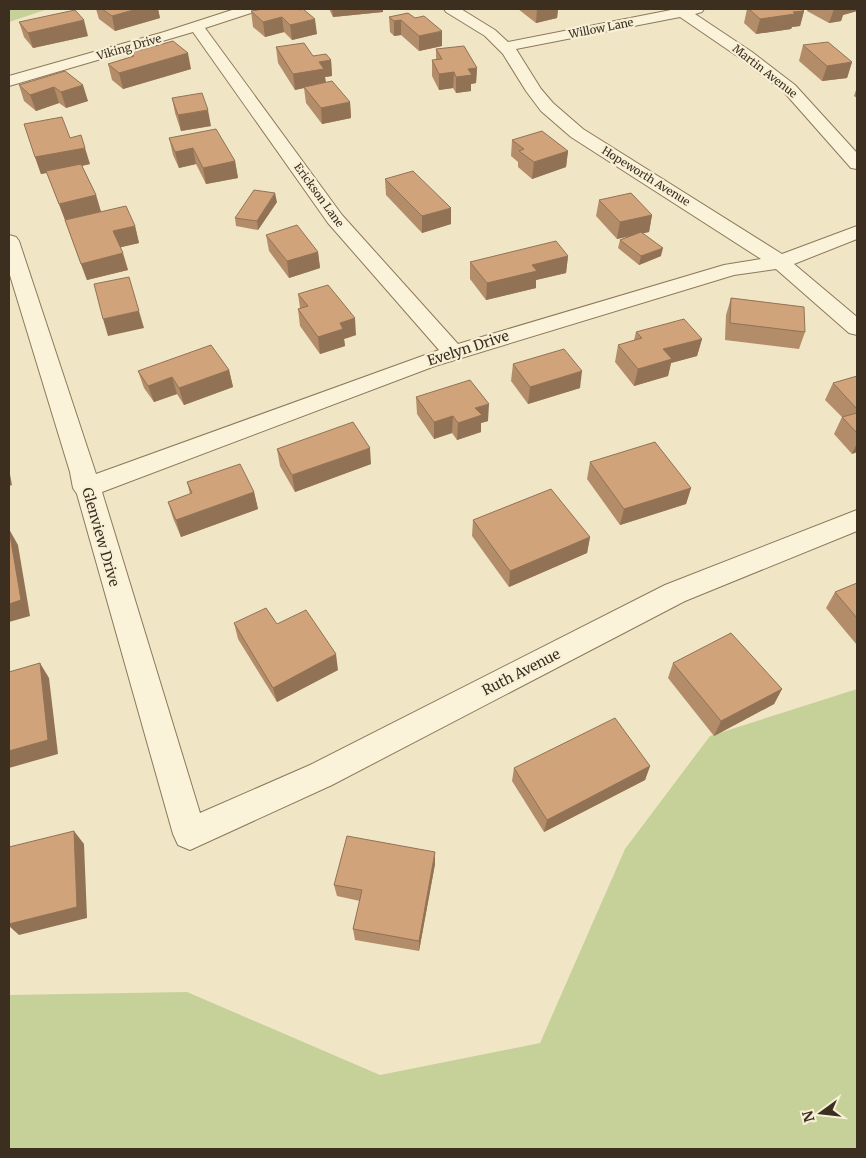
<svg xmlns="http://www.w3.org/2000/svg" width="866" height="1158" viewBox="0 0 866 1158" font-family="Merriweather,serif">
  <style>
    .green { fill: #c6d099 }
    .lines { fill: none; stroke-linecap: round; stroke-linejoin: round }
    .minor-casing { stroke: #8d785a; stroke-width: 2 }
    .minor { fill: #faf3da; fill-rule: evenodd }
    .wall { fill: #b38c69 }
    .shaded-wall { fill: #927255 }
    .building { fill: #d0a37a; stroke: #927255 }
    .labels { text-anchor: middle; stroke-width: 4.5; stroke-linejoin: round; paint-order: stroke }
    .far-street-label { font-size: 11px; fill: #3c2f1f; stroke: #f7f0d6 }
    .street-label { font-size: 14px; fill: #3c2f1f; stroke: #f7f0d6 }
  </style>
  <rect width="100%" height="100%" fill="#f0e6c6"/>
  <g class="green">
    <path d="M9,9H48L9,22Z"/>
    <path d="M857,689V1149H9V995L187,992L380,1075L540,1043L625,849L710,736Z"/>
  </g>
  <g class="lines">
    <defs>
      <path id="minor" d="M235,9H256L254,12L205,28L342,215L458,344L724,265L761,259L571,137L541,111L526,91L503,54L485,36L446,12L444,9H461L495,30L508,42L676,9H704L702,12L695,14L752,52L795,85L857,153V169L851,168L783,91L740,58L680,17L516,49L541,89L553,103L583,129L782,254L857,226V239L794,264L857,317V335L849,333L776,269L734,275L435,366L102,492L200,813L310,765L665,585L857,510V531L685,601L332,785L190,850L178,845L173,834L77,494L73,488L70,472L9,272V235L16,237L19,241L96,474L439,350L328,223L193,32L9,86V76L164,32Z"/>
    </defs>
    <use href="#minor" class="minor-casing"/>
    <use href="#minor" class="minor"/>
  </g>
  <g class="wall">
    <path d="M96,9H158L160,18L115,31L99,19Z"/>
    <path d="M263,9L317,34L292,40L284,32L265,37L253,27L251,11Z"/>
    <path d="M329,9H383V12L333,17Z"/>
    <path d="M518,9H558L557,18L536,23Z"/>
    <path d="M747,9H801L804,11L800,26L792,27L791,29L756,34L744,23Z"/>
    <path d="M808,9H857V11L843,15L841,21L829,23L807,11Z"/>
    <path d="M408,13L442,46L419,51L401,35L394,36L390,32L389,17Z"/>
    <path d="M19,22L88,36L33,48L24,37Z"/>
    <path d="M803,45L852,62L847,78L822,81L799,61Z"/>
    <path d="M276,47L331,60L332,76L325,77L326,82L350,102L351,118L322,124L306,103L304,88L295,90L278,63Z"/>
    <path d="M436,49L477,68L476,83L471,84V91L456,93L453,88L439,90L432,76V60H436Z"/>
    <path d="M130,53L191,69L123,89L112,80L108,64L131,57Z"/>
    <path d="M65,71L88,101L66,108L59,103L36,111L24,101L19,85Z"/>
    <path d="M857,87V98L854,96Z"/>
    <path d="M172,98L211,126L181,131L175,113Z"/>
    <path d="M70,138L90,164L82,166L96,195L101,212L65,220L47,173L41,174L35,157Z"/>
    <path d="M169,138L235,161L238,178L206,184L196,164L179,168L173,155Z"/>
    <path d="M512,140L568,151L566,167L532,179L518,167V162L511,156Z"/>
    <path d="M385,179L451,224L422,233L386,195Z"/>
    <path d="M599,200L652,215L649,232L643,233L661,256L639,265L618,248L620,240L629,236L617,239L596,216Z"/>
    <path d="M277,202L258,230L236,226L235,218Z"/>
    <path d="M65,220L135,226L139,243L120,247L128,270L87,280Z"/>
    <path d="M266,235L318,252L320,268L289,278L269,251Z"/>
    <path d="M568,256L566,273L536,280V288L486,300L470,279V262Z"/>
    <path d="M298,294L356,335L344,339L345,346L320,354L300,326L298,309L300,308Z"/>
    <path d="M731,298L805,332L799,349L725,340L726,315Z"/>
    <path d="M636,332L702,339L697,356L671,363L668,376L634,386L615,362L618,345L634,340Z"/>
    <path d="M513,364L580,388L528,404L511,381Z"/>
    <path d="M229,370L233,387L184,405L177,394L154,402L144,388L138,371Z"/>
    <path d="M857,376V452L852,454L834,434L842,417L825,400L833,383Z"/>
    <path d="M416,397L488,421L481,423V432L457,440L452,433L434,439L417,414Z"/>
    <path d="M277,449L371,464L295,492L280,466Z"/>
    <path d="M590,462L691,488L686,504L620,525L587,479Z"/>
    <path d="M187,482L254,492L258,509L181,537L173,518L168,502L190,494Z"/>
    <path d="M473,520L590,537L587,553L509,587L472,536Z"/>
    <path d="M857,583V645L826,608L835,592Z"/>
    <path d="M234,623L277,624L338,670L277,702L238,639Z"/>
    <path d="M673,663L782,689L774,704L714,736L668,678Z"/>
    <path d="M650,766L645,780L544,832L512,781L514,768Z"/>
    <path d="M435,864L419,951L355,940L353,929L360,901L337,896L334,885Z"/>
  </g>
  <g class="shaded-wall">
    <path d="M137,9H158L160,18L115,31L112,16Z"/>
    <path d="M332,9H383V12L333,17Z"/>
    <path d="M537,9H558L557,18L536,23Z"/>
    <path d="M834,9H857V11L843,15L841,21L829,23Z"/>
    <path d="M804,11L800,26L792,27L791,29L756,34L760,19L793,12Z"/>
    <path d="M282,17L284,32L265,37L263,22Z"/>
    <path d="M315,19L317,34L292,40L290,25Z"/>
    <path d="M84,20L88,36L33,48L28,33Z"/>
    <path d="M401,20V35L394,36V21Z"/>
    <path d="M442,31V46L419,51V36Z"/>
    <path d="M188,53L191,69L123,89L119,73Z"/>
    <path d="M331,60L332,76L325,77L326,85L304,87V88L295,90L293,74L319,62Z"/>
    <path d="M852,62L847,78L822,81L827,66Z"/>
    <path d="M477,68L476,83L471,84V91L456,93V77L468,69Z"/>
    <path d="M454,72L453,88L439,90V74Z"/>
    <path d="M83,85L88,101L66,108L61,92Z"/>
    <path d="M54,87L59,103L36,111L30,95Z"/>
    <path d="M350,102L351,118L322,124L321,108Z"/>
    <path d="M208,110L211,126L181,131L178,115Z"/>
    <path d="M85,148L90,164L41,174L35,157Z"/>
    <path d="M193,148L196,164L179,168L175,152Z"/>
    <path d="M568,151L566,167L532,179L534,162Z"/>
    <path d="M235,161L238,178L206,184L203,168Z"/>
    <path d="M275,193L277,202L258,230L257,221Z"/>
    <path d="M96,195L101,212L65,220L59,204Z"/>
    <path d="M451,208V224L422,233V216Z"/>
    <path d="M652,215L649,232L617,239L620,222Z"/>
    <path d="M135,226L139,243L118,248L113,231Z"/>
    <path d="M663,248L661,256L639,265L641,256Z"/>
    <path d="M318,252L320,268L289,278L287,261Z"/>
    <path d="M123,253L128,270L87,280L81,264Z"/>
    <path d="M568,256L566,273L536,280V288L486,300L487,283L532,265Z"/>
    <path d="M139,311L144,328L108,336L103,319Z"/>
    <path d="M355,318L356,335L344,339L345,346L320,354L318,337L340,323Z"/>
    <path d="M702,339L697,356L671,363L668,376L634,386L638,369L663,349Z"/>
    <path d="M229,370L233,387L184,405L179,388Z"/>
    <path d="M582,371L580,388L528,404L530,387Z"/>
    <path d="M172,377L177,394L154,402L148,386Z"/>
    <path d="M489,404L488,421L481,423V432L457,440L458,423L475,408Z"/>
    <path d="M453,416L452,433L434,439V422Z"/>
    <path d="M857,443V452L852,454Z"/>
    <path d="M370,448L371,464L295,492L292,475Z"/>
    <path d="M9,469L12,485L9,486Z"/>
    <path d="M691,488L686,504L620,525L624,509Z"/>
    <path d="M254,492L258,509L181,537L176,520Z"/>
    <path d="M9,529L18,545L30,616L9,622Z"/>
    <path d="M590,537L587,553L509,587L510,571Z"/>
    <path d="M336,654L338,670L277,702L273,688Z"/>
    <path d="M40,663L49,678L58,754L9,768V751Z"/>
    <path d="M782,689L774,704L714,736L721,721Z"/>
    <path d="M650,766L645,780L544,832L547,820Z"/>
    <path d="M74,831L84,844L87,918L19,935L9,926V924Z"/>
    <path d="M435,852V864L419,951V941Z"/>
  </g>
  <g class="building">
    <path d="M102,9H137L112,16Z"/>
    <path d="M263,9H298L299,10L303,9L315,19L290,25L282,17L263,22L251,11Z"/>
    <path d="M749,9H801L804,11L793,12L795,14L760,19Z"/>
    <path d="M75,10L84,20L28,33L19,22Z"/>
    <path d="M408,13L415,18L424,16L442,31L419,36L401,20L394,21L389,17Z"/>
    <path d="M173,41L188,53L119,73L108,64L134,56L130,53Z"/>
    <path d="M828,42L852,62L827,66L803,45Z"/>
    <path d="M304,43L313,56L326,54L331,60L319,62L324,69L293,74L276,47Z"/>
    <path d="M464,46L477,68L468,69L472,75L456,77L454,72L439,74L432,60L442,59L436,49Z"/>
    <path d="M65,71L83,85L61,92L54,87L30,95L19,85Z"/>
    <path d="M332,81L350,102L321,108L304,87Z"/>
    <path d="M202,93L208,110L178,115L172,98Z"/>
    <path d="M62,117L70,138L81,135L85,148L35,157L24,124Z"/>
    <path d="M216,129L235,161L203,168L193,148L175,152L169,138Z"/>
    <path d="M542,131L568,151L534,162L519,151L524,149L512,140Z"/>
    <path d="M81,164L96,195L59,204L46,171Z"/>
    <path d="M413,171L451,208L422,216L385,179Z"/>
    <path d="M254,190L275,193L257,221L235,218Z"/>
    <path d="M631,193L652,215L620,222L599,200Z"/>
    <path d="M126,206L135,226L113,231L123,253L81,264L65,220Z"/>
    <path d="M297,225L318,252L287,261L266,235Z"/>
    <path d="M641,232L663,248L641,256L620,240Z"/>
    <path d="M556,241L568,256L532,265L537,271L487,283L470,262Z"/>
    <path d="M129,277L139,311L103,319L94,284Z"/>
    <path d="M328,285L355,318L340,323L343,329L318,337L298,309L308,306L298,294Z"/>
    <path d="M731,298L804,307L805,332L730,323Z"/>
    <path d="M684,319L702,339L663,349L672,359L638,369L618,345L642,338L636,332Z"/>
    <path d="M211,345L229,370L179,388L172,377L148,386L138,371Z"/>
    <path d="M564,349L582,371L530,387L513,364Z"/>
    <path d="M857,376V409L833,383Z"/>
    <path d="M470,380L489,404L475,408L482,415L458,423L453,416L434,422L416,397Z"/>
    <path d="M857,413V433L842,417Z"/>
    <path d="M353,422L370,448L292,475L277,449Z"/>
    <path d="M655,442L691,488L624,509L590,462Z"/>
    <path d="M240,464L254,492L176,520L168,502L192,493L187,482Z"/>
    <path d="M551,489L590,537L510,571L473,520Z"/>
    <path d="M9,529L21,600L9,604Z"/>
    <path d="M857,583V618L835,592Z"/>
    <path d="M266,608L277,624L306,610L336,654L273,688L234,623Z"/>
    <path d="M731,633L782,689L721,721L673,663Z"/>
    <path d="M40,663L48,740L9,751V672Z"/>
    <path d="M615,718L650,766L547,820L514,768Z"/>
    <path d="M74,831L77,907L9,924V847Z"/>
    <path d="M347,836L435,852L419,941L353,929L362,890L334,885Z"/>
  </g>
  <g class="labels">
    <g class="far-street-label">
      <text transform="translate(601 28) rotate(-11)" y="4">Willow Lane</text>
      <text transform="translate(129 47) rotate(-16)" y="4">Viking Drive</text>
      <text transform="translate(765 71) rotate(38)" y="4">Martin Avenue</text>
      <text transform="translate(646 176) rotate(32)" y="4">Hopeworth Avenue</text>
      <text transform="translate(319 195) rotate(54)" y="4">Erickson Lane</text>
    </g>
    <g class="street-label">
      <text transform="translate(468 348) rotate(-18)" y="5">Evelyn Drive</text>
      <text transform="translate(101 537) rotate(74)" y="5">Glenview Drive</text>
      <text transform="translate(521 672) rotate(-27)" y="5">Ruth Avenue</text>
    </g>
  </g>
  <rect width="866" height="1158" fill="none" stroke="#3c2f1f" stroke-width="20"/>
  <g transform="translate(821 1113) rotate(255)" stroke="#f7f0d6" stroke-width="4" paint-order="stroke">
  <path d="M0-4L9 19L0 12L-9 19Z" fill="#3c2f1f"/>
  <text y="-8" font-size="14" font-weight="bold" text-anchor="middle" fill="#3c2f1f">N</text>
  </g>
</svg>
